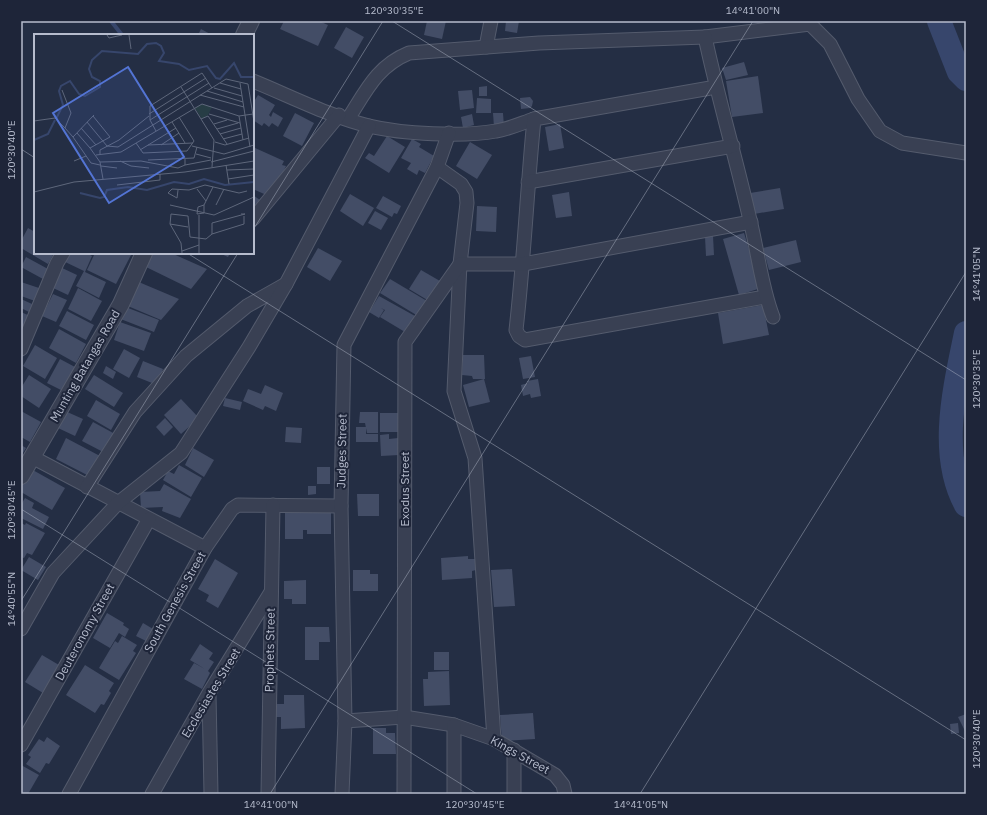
<svg xmlns="http://www.w3.org/2000/svg" width="987" height="815" viewBox="0 0 987 815" font-family="'IBM Plex Sans',sans-serif">
  <style>
    .lines { fill: none; stroke-linecap: round; stroke-linejoin: round }
    .stream { stroke: #37466c; stroke-width: 4 }
    .river { stroke: #37466c; stroke-width: 24 }
    .building { fill: #434d66 }
    .minor-casing { stroke: #545b6d; stroke-width: 15 }
    .tertiary-casing { stroke: #545b6d; stroke-width: 18 }
    .minor { stroke: #394053; stroke-width: 13 }
    .tertiary { stroke: #394053; stroke-width: 16 }
    .ticks { fill: none; stroke: #b6bccd; stroke-width: 1; stroke-opacity: 0.45 }
    .labels { text-anchor: middle; stroke-width: 4; stroke-linejoin: round; paint-order: stroke }
    .street-label { font-size: 12px; fill: #b6bccd; stroke: #1e2539 }
    .inset-river { fill: none; stroke: #37466c; stroke-width: 2 }
    .inset-road { fill: none; stroke: #5e677b; stroke-width: 1 }
    .view { fill: #5374d4; fill-opacity: 0.15; stroke: #5374d4; stroke-width: 2 }
    .inset-edge { fill: none; stroke: #b6bccd; stroke-width: 2 }
    .neatline { fill: none; stroke: #b6bccd; stroke-width: 1.5 }
    .ticks-label { font-size: 10px; text-anchor: middle; fill: #b6bccd }
  </style>
  <rect width="100%" height="100%" fill="#242e44"/>
  <g class="lines">
    <path class="stream" d="M111,21L122,35"/>
    <g class="river">
      <path d="M939,21L959,72L966,79"/>
      <path d="M966,333C955,387 938,454 966,505"/>
    </g>
  </g>
  <g class="building">
    <path d="M284,21H319L328,25L318,46L280,29Z"/>
    <path d="M427,21H446L442,39L424,35Z"/>
    <path d="M506,21H519L517,33L505,31Z"/>
    <path d="M346,27L364,37L352,58L334,48Z"/>
    <path d="M201,29L212,35H198Z"/>
    <path d="M744,62L748,75L726,80L722,68Z"/>
    <path d="M758,76L763,113L732,117L726,81Z"/>
    <path d="M487,86V96H479V87Z"/>
    <path d="M472,90L474,108L460,110L458,91Z"/>
    <path d="M258,95L275,105L269,115L271,117L273,112L283,118L278,127L272,123L269,127L264,123L262,126L253,120V103Z"/>
    <path d="M530,97L533,101L532,106L530,108L521,109L520,98Z"/>
    <path d="M477,98L491,99V113H476Z"/>
    <path d="M295,113L314,123L302,146L283,136Z"/>
    <path d="M493,113H503L504,127H494Z"/>
    <path d="M472,114L474,125L463,128L461,117Z"/>
    <path d="M560,124L564,148L549,151L545,127Z"/>
    <path d="M387,136L405,147L389,173L365,158L369,153L374,156Z"/>
    <path d="M412,139L421,144L419,147L434,156L425,173L419,170L417,175L407,169L411,163L401,158Z"/>
    <path d="M470,142L492,155L477,179L456,166Z"/>
    <path d="M253,147L284,161L282,165L286,166L271,197L253,189Z"/>
    <path d="M780,188L784,209L754,214L750,193Z"/>
    <path d="M569,192L572,216L556,218L552,195Z"/>
    <path d="M350,194L374,208L363,226L340,211Z"/>
    <path d="M253,195L264,203L253,218Z"/>
    <path d="M383,196L401,206L397,214L394,213L392,217L376,208Z"/>
    <path d="M477,206L497,207L496,232L476,231Z"/>
    <path d="M375,211L388,218L381,230L368,223Z"/>
    <path d="M28,228L35,232V253H54L48,264L21,248V241Z"/>
    <path d="M744,233L761,288L739,295L723,239Z"/>
    <path d="M713,236L714,255L706,256L705,237Z"/>
    <path d="M796,240L801,262L769,270L763,248Z"/>
    <path d="M318,248L342,261L330,281L307,267Z"/>
    <path d="M65,253H86L92,256L85,272L106,282L99,298L76,286L84,271L61,260Z"/>
    <path d="M95,253H127L131,255L116,284L87,270Z"/>
    <path d="M150,253H171L207,269L191,289L144,266Z"/>
    <path d="M219,253H230L228,257Z"/>
    <path d="M26,257L48,269L43,279L21,267Z"/>
    <path d="M60,267L77,275L68,295L51,287Z"/>
    <path d="M421,270L440,281L429,301L409,289Z"/>
    <path d="M390,279L427,301L418,316L380,293Z"/>
    <path d="M134,280L179,299L161,320L123,304Z"/>
    <path d="M21,282L39,288L35,301L21,296Z"/>
    <path d="M78,288L102,301L91,321L68,309Z"/>
    <path d="M53,294L67,300L56,322L42,316Z"/>
    <path d="M379,296L415,316L405,332L380,317L385,310L381,308L384,310L379,318L369,312Z"/>
    <path d="M21,299L32,304L29,312L21,308Z"/>
    <path d="M763,305L769,335L723,344L718,313Z"/>
    <path d="M123,306L159,320L154,332L118,318Z"/>
    <path d="M67,311L94,325L86,340L59,326Z"/>
    <path d="M21,312L30,316L23,329L21,327Z"/>
    <path d="M120,322L151,333L144,351L114,340Z"/>
    <path d="M59,329L86,344L76,363L49,348Z"/>
    <path d="M35,345L57,358L45,379L23,366Z"/>
    <path d="M124,349L140,358L129,378L113,369Z"/>
    <path d="M463,355H484L485,379H473L472,376L462,375Z"/>
    <path d="M531,356L535,377L523,379L519,358Z"/>
    <path d="M60,359L75,367L63,391L47,383Z"/>
    <path d="M143,361L163,369L157,385L137,377Z"/>
    <path d="M106,366L116,372L113,379L103,373Z"/>
    <path d="M29,375L51,389L39,408L21,396V388Z"/>
    <path d="M94,375L123,393L114,407L85,389Z"/>
    <path d="M484,379L490,402L469,407L463,385Z"/>
    <path d="M538,379L541,396L531,398L530,394L523,396L521,385L528,383L527,381Z"/>
    <path d="M265,385L283,393L276,411L265,406L263,410L243,401L248,389L261,394Z"/>
    <path d="M225,398L242,402L240,410L223,406Z"/>
    <path d="M181,399L199,418L181,434L164,415Z"/>
    <path d="M96,400L120,414L111,430L87,416Z"/>
    <path d="M21,411L41,422L30,442L21,437Z"/>
    <path d="M65,411L83,419L75,436L58,428Z"/>
    <path d="M360,412H378V433H367L365,423H359Z"/>
    <path d="M380,413H398V417H402V428H398V432H380Z"/>
    <path d="M165,418L173,427L164,436L156,427Z"/>
    <path d="M93,422L115,434L105,453L82,441Z"/>
    <path d="M286,427L302,428L301,443L285,442Z"/>
    <path d="M356,427H366V434H378V442H356Z"/>
    <path d="M389,434V439L398,438L399,455L381,456L380,435Z"/>
    <path d="M66,438L100,456L89,476L56,459Z"/>
    <path d="M21,445L26,448L21,456Z"/>
    <path d="M193,448L214,460L204,477L185,465Z"/>
    <path d="M179,465L202,478L191,497L163,480L168,471L174,474Z"/>
    <rect x="317" y="467" width="13" height="17"/>
    <path d="M31,469L65,488L52,510L21,492V487Z"/>
    <path d="M164,484L191,499L180,518L162,511L163,507L141,508L140,492L160,491Z"/>
    <path d="M308,486H316V494L308,495Z"/>
    <path d="M357,494H379V516H358Z"/>
    <path d="M25,498L34,503L32,508L49,517L43,529L21,518V502L22,503Z"/>
    <path d="M285,513H331V534H307V530H303V539H285Z"/>
    <path d="M21,523L25,525L26,523L45,533L32,555L27,553L24,558L21,557Z"/>
    <path d="M468,556V559H475L476,570L472,571V578L442,580L441,558Z"/>
    <path d="M29,557L46,567L38,580L21,570Z"/>
    <path d="M215,559L238,573L218,608L206,601L209,595L198,589Z"/>
    <path d="M512,569L515,606L494,607L491,570Z"/>
    <path d="M353,570H370V574H378V591H353Z"/>
    <path d="M306,580V604H292V599H284V581Z"/>
    <path d="M107,613L124,623L123,625L129,629L125,637L119,633L110,648L93,638Z"/>
    <path d="M143,623L153,629L146,641L136,636Z"/>
    <path d="M305,627H329L330,642H319V660H305Z"/>
    <path d="M122,636L137,645L133,651L136,653L119,680L99,668L115,641L118,643Z"/>
    <path d="M200,644L213,653L209,659L214,662L208,671L210,673L202,689L184,679L194,663L205,669L190,660Z"/>
    <rect x="434" y="652" width="15" height="18"/>
    <path d="M42,655L59,665L43,693L25,682Z"/>
    <path d="M85,665L114,683L109,691L111,693L104,705L101,704L95,713L66,695Z"/>
    <path d="M449,671L450,705L424,706L423,679H428V672Z"/>
    <path d="M284,695H304L305,728L281,729V717H276L275,704H284Z"/>
    <path d="M533,713L535,739L502,741L500,715Z"/>
    <path d="M966,714V733L958,717Z"/>
    <path d="M958,723L959,733L951,734L950,724Z"/>
    <path d="M373,728H386V733H395L396,754H373Z"/>
    <path d="M47,737L60,746L49,764L46,763L40,773L26,764L31,757L28,755L39,739L44,742Z"/>
    <path d="M21,765L39,775L28,794H21Z"/>
  </g>
  <g class="lines">
    <defs>
      <g id="minor">
        <path d="M705,37L810,24L830,44L858,99L880,131L902,143L966,153"/>
        <path d="M486,47L491,21"/>
        <path d="M253,81C290,96 331,117 369,126C402,134 464,137 496,131C509,129 522,123 534,119"/>
        <path d="M716,87L534,119C527,190 524,260 516,330L519,336L525,340L765,297"/>
        <path d="M348,119C366,91 377,66 409,53L539,43L705,37C718,98 736,158 750,220C758,252 761,286 773,317"/>
        <path d="M437,167L461,184L466,192L467,203L460,264L454,391L475,458L494,739"/>
        <path d="M528,182L733,146"/>
        <path d="M253,219L339,115"/>
        <path d="M21,349L57,263L63,253"/>
        <path d="M32,457L205,548"/>
        <path d="M87,487L135,412L186,356L247,306L286,284"/>
        <path d="M21,629L53,573L118,503L181,453L249,347L286,284L369,126"/>
        <path d="M209,694L211,794"/>
        <path d="M345,721L404,717L454,725L494,739L555,775L563,785L565,794"/>
        <path d="M454,725V794"/>
        <path d="M21,745L149,519"/>
        <path d="M69,794L205,548L232,509L238,505L341,506"/>
        <path d="M152,794L209,693L271,592"/>
        <path d="M268,794L273,505"/>
        <path d="M342,794L345,721L341,506L344,345L437,167L449,133"/>
        <path d="M404,794L405,342L460,264H523L751,222"/>
        <path d="M514,794V750"/>
      </g>
      <g id="tertiary">
        <path d="M244,35L251,21"/>
        <path d="M21,476L121,304L144,253"/>
      </g>
    </defs>
    <use href="#minor" class="minor-casing"/>
    <use href="#tertiary" class="tertiary-casing"/>
    <use href="#minor" class="minor"/>
    <use href="#tertiary" class="tertiary"/>
  </g>
  <path class="ticks" d="M392,21L966,380M21,149L35,158M253,230L383,21M187,253L966,740M21,509L477,794M21,601L238,253M270,794L753,21M640,794L966,272"/>
  <g class="labels">
    <g class="street-label">
      <text transform="translate(85 366) rotate(-60)" y="4">Munting Batangas Road</text>
      <text transform="translate(342 451) rotate(-89)" y="4">Judges Street</text>
      <text transform="translate(405 489) rotate(-90)" y="4">Exodus Street</text>
      <text transform="translate(175 602) rotate(-61)" y="4">South Genesis Street</text>
      <text transform="translate(85 632) rotate(-61)" y="4">Deuteronomy Street</text>
      <text transform="translate(270 650) rotate(-89)" y="4">Prophets Street</text>
      <text transform="translate(211 693) rotate(-59)" y="4">Ecclesiastes Street</text>
      <text transform="translate(520 755) rotate(29)" y="4">Kings Street</text>
    </g>
  </g>
  <g transform="translate(34 34)">
    <rect width="220" height="220" fill="#242e44"/>
    <path d="M168,70L178,73L174,81L168,85L161,74Z" fill="#273d45"/>
    <path class="inset-river" d="M22,85L29,71L25,57L27,52L36,47L45,60L51,62L66,53V47L58,43L55,35L58,26L68,17L104,20L113,10L122,9L127,12L130,19L125,27L145,30L155,36L173,32L182,44L186,45L200,29L207,43H220M0,106L14,100L21,86M46,159L66,164L70,163L73,156L94,153L113,156L140,148L155,150L170,145L191,151L220,148"/>
    <path class="inset-road" d="M73,1L75,4L88,1M95,1L97,15M186,49L207,55M206,49L216,113M147,53L167,85M180,54L208,62M28,56L37,79L31,94L39,103M173,57L209,68M166,61L210,73M115,80L172,44M175,80L206,89M60,81L39,103L57,129L66,131M205,82L209,106M116,86L175,49M0,87L21,84L31,94M53,88L73,112L84,113L192,45L214,50L220,88M138,88L151,109M180,90L193,86M47,94L62,111M183,95L204,89M122,97L116,86V72L168,39L178,54M43,99L56,114L76,103L59,82M186,100L207,94M189,105L208,100M181,108L191,111L215,104M102,109L109,119L153,117L160,107L145,83M114,111L159,109M127,111L145,99M158,112L190,120L220,111M56,114L66,128L69,145M106,116L142,94M66,120V116L85,106L115,82M162,120L177,124M62,121L87,118L168,70L205,82L219,80M151,125V131L177,126M114,126L160,124L163,113M40,127L52,122M86,127L97,132L115,134M66,128L107,127L144,134L151,131M177,128L220,117M192,131L195,150M67,132L83,134M178,133L180,106L167,85L174,82L193,110M193,136L220,135M194,145L220,141M83,151L126,146V140M163,155L172,167M144,156L143,164L134,159L138,155L155,156L171,151L205,159L213,157M0,158L40,148L151,138L220,127M136,171L180,181L220,163M170,171L164,173L163,180L170,179V171L179,153M182,171L190,155M165,181V219M136,190L147,209L148,219M154,193L136,190L137,180L154,182L156,203L172,205L178,200L210,190V182M178,200V189L211,180H207M148,217L165,211"/>
    <path class="view" d="M94,33L150,123L75,169L19,79Z"/>
    <rect width="220" height="220" class="inset-edge"/>
  </g>
  <rect width="987" height="815" fill="none" stroke="#1e2539" stroke-width="44"/>
  <rect x="22" y="22" width="943" height="771" class="neatline"/>
  <g class="ticks-label">
    <text x="394" y="14">120°30'35"E</text>
    <text x="753" y="14">14°41'00"N</text>
    <text transform="translate(11 150) rotate(-90)" y="4">120°30'40"E</text>
    <text transform="translate(976 274) rotate(-90)" y="4">14°41'05"N</text>
    <text transform="translate(976 379) rotate(-90)" y="4">120°30'35"E</text>
    <text transform="translate(11 510) rotate(-90)" y="4">120°30'45"E</text>
    <text transform="translate(11 599) rotate(-90)" y="4">14°40'55"N</text>
    <text transform="translate(976 739) rotate(-90)" y="4">120°30'40"E</text>
    <text x="271" y="808">14°41'00"N</text>
    <text x="475" y="808">120°30'45"E</text>
    <text x="641" y="808">14°41'05"N</text>
  </g>
</svg>
